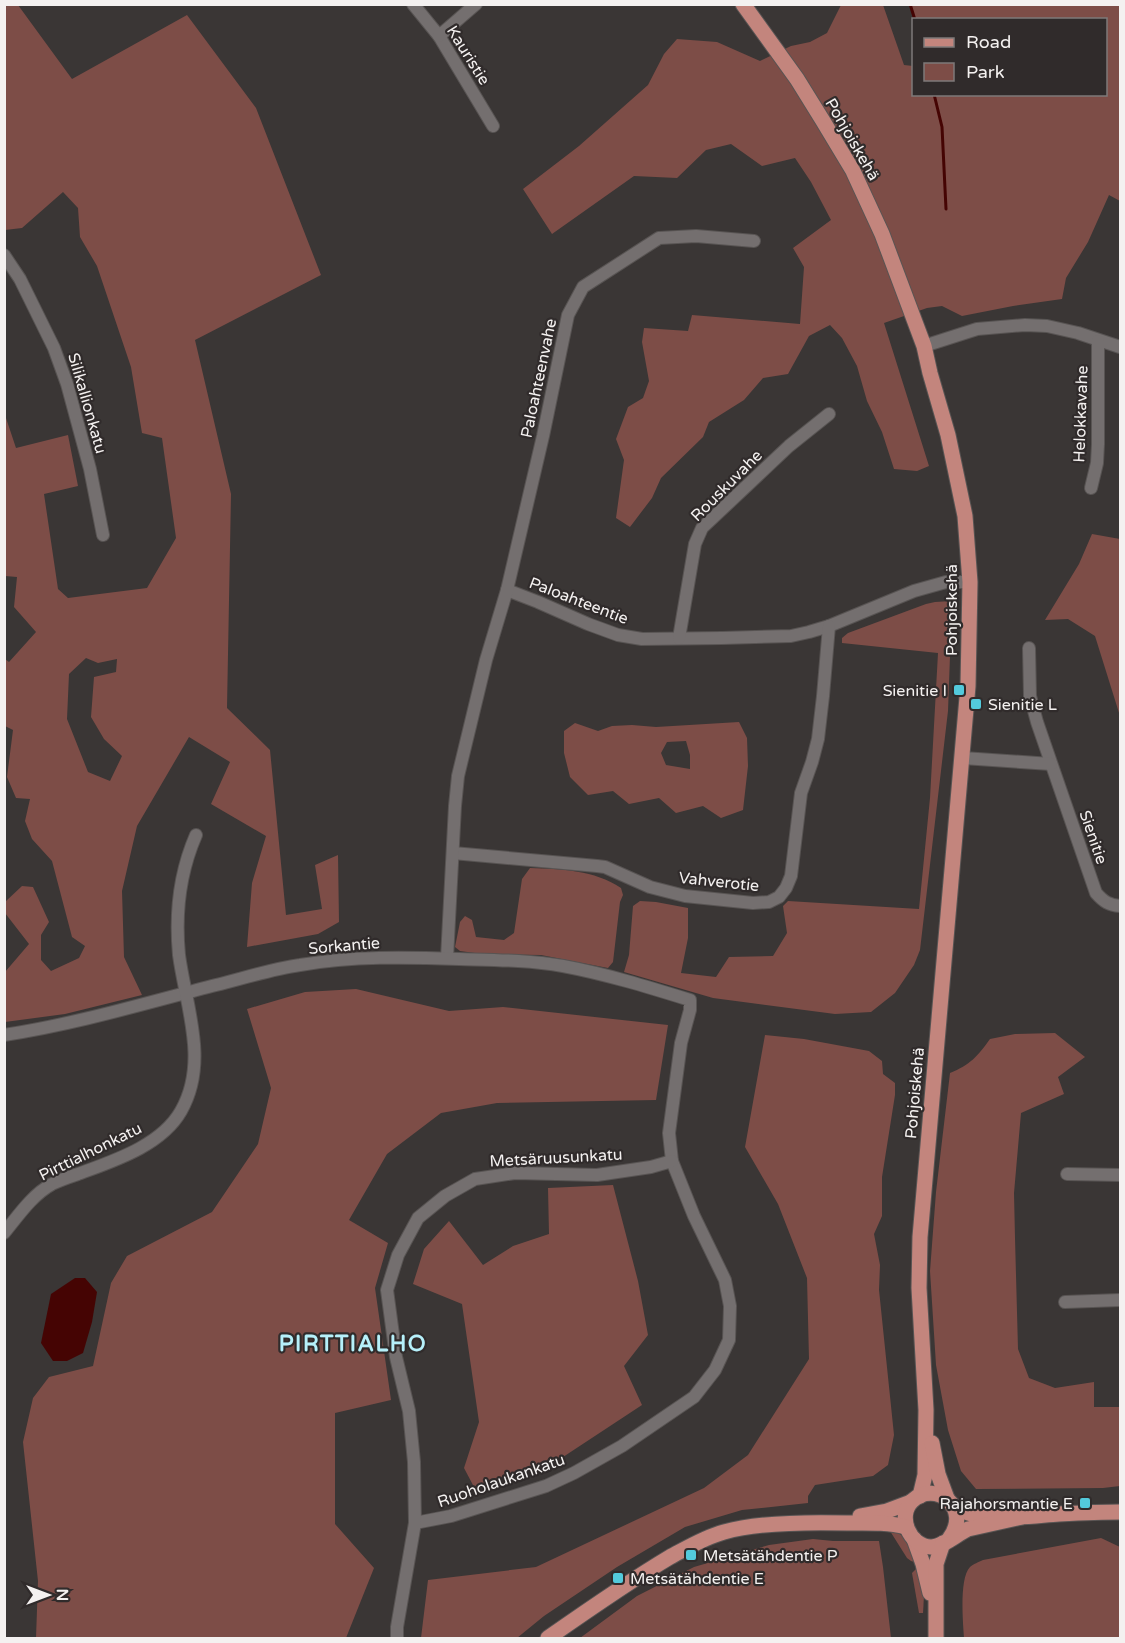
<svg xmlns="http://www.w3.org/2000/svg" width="1125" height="1643" viewBox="0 0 1125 1643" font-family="'Varela Round',sans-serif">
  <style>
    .green { fill: #7d4d47; fill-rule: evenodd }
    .water { fill: #450403 }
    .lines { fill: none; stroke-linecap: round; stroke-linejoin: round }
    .stream { stroke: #450403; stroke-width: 3 }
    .minor-casing { stroke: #585453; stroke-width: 14 }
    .major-casing { stroke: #585453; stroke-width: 17 }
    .minor { stroke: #746f6f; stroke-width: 12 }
    .major { stroke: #c3857d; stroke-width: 15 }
    .poi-dot { fill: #53cadc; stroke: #302b2b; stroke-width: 2 }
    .labels { text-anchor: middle; stroke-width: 4.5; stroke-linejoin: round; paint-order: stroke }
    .street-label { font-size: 16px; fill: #f4f1f0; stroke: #302b2b }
    .poi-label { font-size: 16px; fill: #f4f1f0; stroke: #302b2b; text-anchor: start }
    .district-label { font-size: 22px; font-weight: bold; letter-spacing: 1.5px; fill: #b6f0fa; stroke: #302b2b }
  </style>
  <rect width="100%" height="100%" fill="#3a3635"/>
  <g class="green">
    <path d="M5,4L18,5L72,79L187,15L256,108L321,275L195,340L231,494L227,708L270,750L286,915L322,909L315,865L338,855L339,922L318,934L247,947L252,883L266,836L211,804L230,762L189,737L137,826L122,891L124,957L142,995L65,1014L5,1022V972L29,944L5,913V902L22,886L33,887L49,922L41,935V960L51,971L79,958L85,946L72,937L52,861L32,839L25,821L30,799L16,798L7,777L13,730L5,726V659L9,662L36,632L14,607L17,577L5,576V415L16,448L68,435L78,486L44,494L58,589L68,598L147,588L176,538L162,438L142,433L131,367L97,266L80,237L78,208L63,192L22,228L5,230ZM86,658L98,663L117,659L116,672L94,677L91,717L104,739L122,756L110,781L88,772L67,719L69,674Z"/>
    <path d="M841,5H883L904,65L913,66L914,94H1106V20L915,19L910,5H1120V201L1109,195L1088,242L1066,278L1062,299L1013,306L962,316L942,306L927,308L884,323L929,466L917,471L894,469L882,432L867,401L857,366L842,338L830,325L809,336L788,374L763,378L744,400L709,422L703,437L661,478L652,498L630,527L616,518L624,460L616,439L628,407L643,398L649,381L642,342L644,328L688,331L692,315L800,324L804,267L793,248L831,220L811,182L795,158L762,166L731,144L706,150L677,178L634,176L552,234L523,189L579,146L648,85L664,54L677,39L717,42L760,61L791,46L810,42L827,33Z"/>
    <path d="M1092,534L1120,539V716L1095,636L1068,619L1045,620L1079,564Z"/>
    <path d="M952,601L948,711L920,950L914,965L895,993L871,1012L835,1014L713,998L624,972L629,955L633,906L640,901L656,902L688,908V938L681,973L716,977L729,957L773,956L787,933L783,906L788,901L919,909L930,798L938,653L842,643V638L848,633L926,604L935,602Z"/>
    <path d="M739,722L747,738L748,766L743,810L721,818L703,806L676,813L659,798L629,804L613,791L588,795L570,777L564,753V731L575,723L598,731L612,726L632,725L656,727ZM686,741L690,755V769L666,765L661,753L667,742Z"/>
    <path d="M530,868C562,869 594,870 621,888L623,895L620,902L613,962L608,968L541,955L482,954L460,951L455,947L460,922L465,916L472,920L476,937L504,940L514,933L522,879Z"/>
    <path d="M356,989L449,1011L503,1007L668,1025L656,1100L497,1103L441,1113L387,1154L349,1220L388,1243L375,1288L391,1400L335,1413V1524L374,1568L346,1638H36L38,1581L23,1442L33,1398L49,1377L93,1366L111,1283L127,1256L212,1212L258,1144L271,1088L247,1009L305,992Z"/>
    <path d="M1055,1033L1085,1057L1058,1077L1064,1094L1021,1113L1014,1193L1015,1238L1018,1349L1029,1378L1055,1388L1094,1382V1407H1120V1486L1103,1488L976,1489L961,1471L948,1430L936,1365L930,1271L936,1192L950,1073C970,1065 978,1056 990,1039L1015,1034Z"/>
    <path d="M765,1035L804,1039L869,1051L882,1061L883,1074L895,1083V1095L882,1177V1216L874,1234L880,1265L879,1290L894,1435L888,1465L873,1476L815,1485L808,1496V1503L742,1510L685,1527L617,1567L544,1616L517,1638H421L428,1580L536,1567L704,1488L748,1455L809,1359L807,1278L778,1204L745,1147Z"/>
    <path d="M613,1185L638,1281L648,1335L624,1366L642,1405L560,1459L474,1487L464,1468L479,1422L462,1304L413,1284L424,1249L449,1221L483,1265L513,1246L549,1234L548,1188Z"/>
    <path d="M890,1531C907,1533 910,1547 914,1562L911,1561L907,1558Z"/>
    <path d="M1101,1538L1120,1547V1638H964C963,1623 959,1578 970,1567C973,1564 979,1562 983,1560Z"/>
    <path d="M813,1539L833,1541H879L883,1567L891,1638H580L637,1596L694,1567L769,1545Z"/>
    <path d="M917,1568L924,1596L923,1613H919L912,1573Z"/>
  </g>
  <path class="water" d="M75,1278H85L97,1292L92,1322L83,1353L67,1361H53L41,1343L51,1294Z"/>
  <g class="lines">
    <g class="stream">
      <path d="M910,4L915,20"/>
      <path d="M934,94L942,127L946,209"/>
    </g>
    <defs>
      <g id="minor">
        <path d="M413,4L439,36L493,126"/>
        <path d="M439,36L476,4"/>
        <path d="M4,255L20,279L54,348L67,384L90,469L103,535"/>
        <path d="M924,346L977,329L1025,325L1047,326L1078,333L1120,347"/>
        <path d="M1091,488L1097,463L1098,444V341"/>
        <path d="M507,590L538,602L588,624L618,635L642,639L722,638L791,636L809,632L829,626L914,591L946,582H970"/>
        <path d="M679,638L695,544L702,528L789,446L829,414"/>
        <path d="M1029,648L1030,696L1037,722L1096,893C1104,902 1109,905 1120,906"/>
        <path d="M963,758L1051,764"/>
        <path d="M453,853L597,866L605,867L650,887L685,896L753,903L769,902L779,897L786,888L791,876L801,793L812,762L818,739L823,696L829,626"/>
        <path d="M447,958L455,806L458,776L486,660L507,590L543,436L568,315L583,287L659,238L696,236L754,241"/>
        <path d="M4,1035C76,1024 146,1003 216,985C244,978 272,969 300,965C353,956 406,957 459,959C493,960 528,960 563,966C606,974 648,987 690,1000V1010L681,1043L669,1133L672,1161L694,1216L725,1280L730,1306L729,1340L715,1370L694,1397L622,1446L574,1473L546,1486L451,1516L415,1523"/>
        <path d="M1067,1174L1120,1175"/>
        <path d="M4,1233C18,1216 32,1195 52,1184C60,1180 69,1177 78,1174C113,1161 161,1146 181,1111C209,1062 186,1007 179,955C175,913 179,874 196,835"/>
        <path d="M1065,1302L1120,1300"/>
        <path d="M397,1638V1627L415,1523L414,1462L409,1411L396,1357L387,1290L398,1255L418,1218L445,1196L475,1179L515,1173L597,1175L651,1167L672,1161"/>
      </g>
      <g id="major">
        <path d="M743,4L797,79L823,121L853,171L882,234L924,346L930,373L948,435L965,516L970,582L968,686L920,1237L919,1288L926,1410L925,1475L920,1496"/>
        <path d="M932,1443L938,1474L948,1501"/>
        <path d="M953,1506C980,1524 1028,1516 1059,1514C1079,1513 1100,1512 1120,1512"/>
        <path d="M860,1516L887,1511L911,1502"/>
        <path d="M914,1539L923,1564L930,1593"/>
        <path d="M949,1539C973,1508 935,1479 912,1501C897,1516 909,1546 931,1547C943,1547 957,1534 968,1529L1022,1517"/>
        <path d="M548,1638C588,1610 628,1582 670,1557C687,1548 705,1537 724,1532C760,1522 810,1522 847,1523C867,1523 887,1522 906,1527"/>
        <path d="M936,1638V1564L943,1543"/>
      </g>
    </defs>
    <use href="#minor" class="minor-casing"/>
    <use href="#major" class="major-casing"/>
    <use href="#minor" class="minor"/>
    <use href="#major" class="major"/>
  </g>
  <g class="poi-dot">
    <rect x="953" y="684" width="12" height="12" rx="3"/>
    <rect x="970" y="698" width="12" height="12" rx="3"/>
    <rect x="1079" y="1497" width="12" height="12" rx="3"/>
    <rect x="685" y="1549" width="12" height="12" rx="3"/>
    <rect x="612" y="1572" width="12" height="12" rx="3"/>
  </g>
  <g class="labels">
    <g class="street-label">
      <text transform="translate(469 55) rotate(58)" y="6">Kauristie</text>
      <text transform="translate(853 139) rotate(60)" y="6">Pohjoiskehä</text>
      <text transform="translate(538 378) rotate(-78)" y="6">Paloahteenvahe</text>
      <text transform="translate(88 403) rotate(74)" y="6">Silikallionkatu</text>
      <text transform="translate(1080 414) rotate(-88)" y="6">Helokkavahe</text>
      <text transform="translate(726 485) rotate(-45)" y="6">Rouskuvahe</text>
      <text transform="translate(579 600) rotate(21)" y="6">Paloahteentie</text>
      <text transform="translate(951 610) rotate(-90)" y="6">Pohjoiskehä</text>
      <text transform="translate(1094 837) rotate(71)" y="6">Sienitie</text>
      <text transform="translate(719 881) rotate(6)" y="6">Vahverotie</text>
      <text transform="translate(344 945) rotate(-5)" y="6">Sorkantie</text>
      <text transform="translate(914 1093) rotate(-85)" y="6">Pohjoiskehä</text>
      <text transform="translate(90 1151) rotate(-26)" y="6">Pirttialhonkatu</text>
      <text transform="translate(556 1157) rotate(-3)" y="6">Metsäruusunkatu</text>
      <text transform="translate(501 1480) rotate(-19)" y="6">Ruoholaukankatu</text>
    </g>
    <g class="poi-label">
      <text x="947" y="696" text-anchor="end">Sienitie I</text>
      <text x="988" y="710">Sienitie L</text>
      <text x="1073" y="1509" text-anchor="end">Rajahorsmantie E</text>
      <text x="703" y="1561">Metsätähdentie P</text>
      <text x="630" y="1584">Metsätähdentie E</text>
    </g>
    <g class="district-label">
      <text x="353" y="1351">PIRTTIALHO</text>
    </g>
  </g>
  <rect width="1125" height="1643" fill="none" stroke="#f4f1f0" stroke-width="12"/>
  <rect x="912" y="18" width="195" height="78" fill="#302b2b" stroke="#7e7a7a" stroke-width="1.5"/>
  <rect x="924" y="38" width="30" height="9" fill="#c3857d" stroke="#7e7a7a" stroke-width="1.5"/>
  <text x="966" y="48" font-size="18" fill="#f4f1f0">Road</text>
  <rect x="924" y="63" width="30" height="18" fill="#7d4d47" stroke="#7e7a7a" stroke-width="1.5"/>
  <text x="966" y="78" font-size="18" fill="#f4f1f0">Park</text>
  <g transform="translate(48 1595) rotate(90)" stroke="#302b2b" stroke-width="4.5" paint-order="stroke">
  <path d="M0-4.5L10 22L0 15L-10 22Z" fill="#f4f1f0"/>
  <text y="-9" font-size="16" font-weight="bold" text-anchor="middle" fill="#f4f1f0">N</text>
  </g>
</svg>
